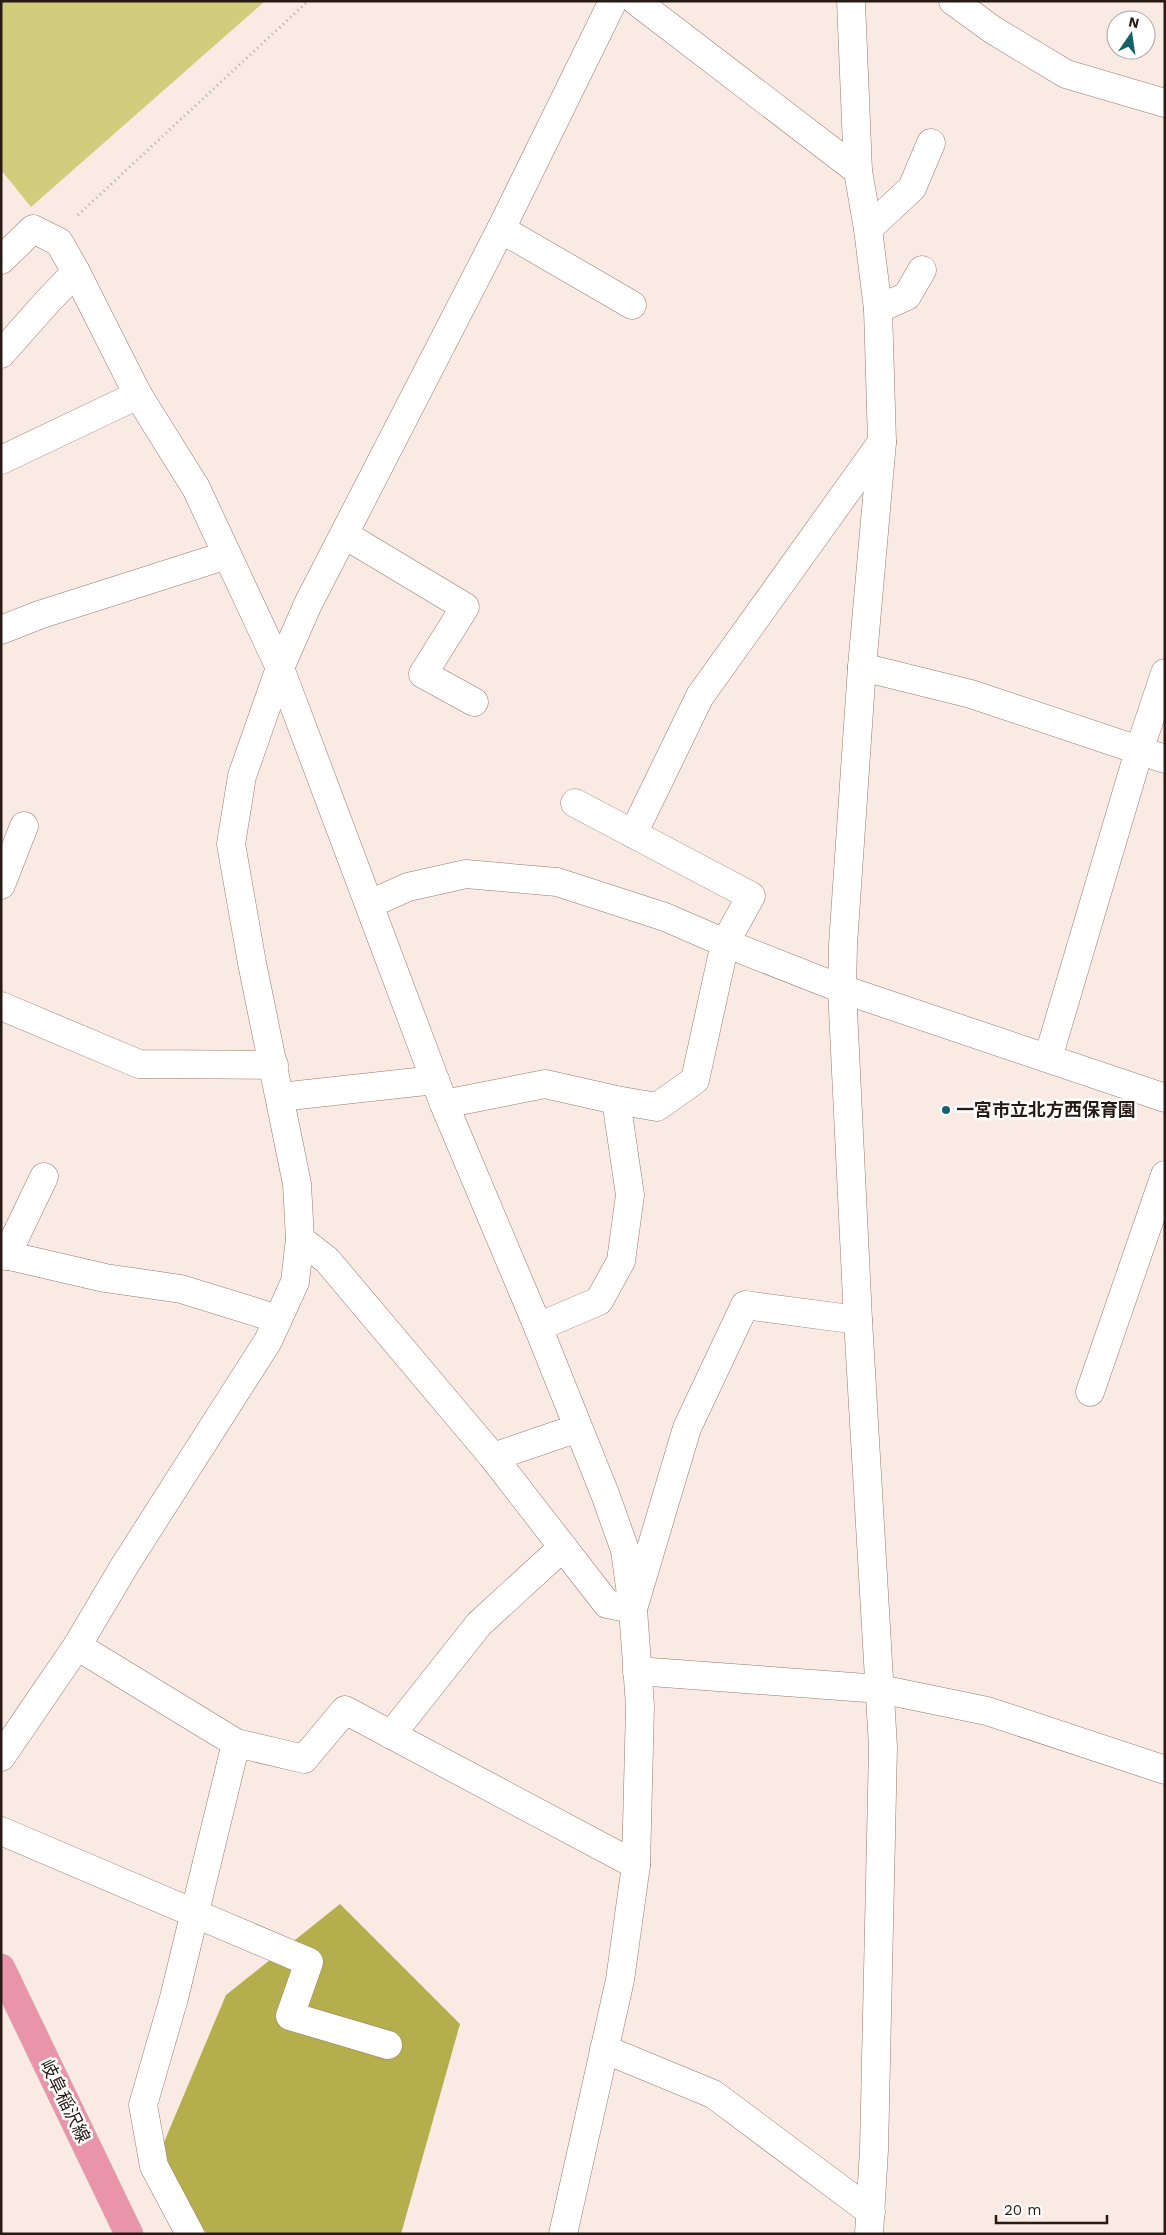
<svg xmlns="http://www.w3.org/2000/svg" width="1166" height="2235" viewBox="0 0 1166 2235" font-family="'Work Sans','Noto Sans JP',sans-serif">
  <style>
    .green { fill: #d1cd7c }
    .forest { fill: #b4ae4d }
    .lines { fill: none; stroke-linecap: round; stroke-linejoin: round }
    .minor-casing { stroke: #9b786a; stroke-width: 29 }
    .primary-casing { stroke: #d0cdcc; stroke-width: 29 }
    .path { stroke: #b5a6a0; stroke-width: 3; stroke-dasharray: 1 4; stroke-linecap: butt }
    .minor { stroke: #fff; stroke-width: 28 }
    .primary { stroke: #ea94a9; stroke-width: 28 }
    .poi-dot { fill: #126268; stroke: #fff; stroke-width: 2 }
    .labels { text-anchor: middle; stroke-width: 5; stroke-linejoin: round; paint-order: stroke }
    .poi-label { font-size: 18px; font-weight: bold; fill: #281b15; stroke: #fff; text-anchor: start }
    .street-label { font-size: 18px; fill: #281b15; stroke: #fff }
  </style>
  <rect width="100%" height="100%" fill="#faeae4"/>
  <path class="green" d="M1,1H265L31,207L1,170Z"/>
  <path class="forest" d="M340,1904L460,2024L401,2234H207L154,2166L226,1995Z"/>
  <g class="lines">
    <defs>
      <g id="minor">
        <path d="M636,1L858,171"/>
        <path d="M851,1L858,171L868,229L878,309L882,442L862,667L843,945L842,989L858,1320L883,1747L874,2150L869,2234"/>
        <path d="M953,1L993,30L1066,74L1165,103"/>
        <path d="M501,229L632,305"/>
        <path d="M868,229L912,188L931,143"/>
        <path d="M1,260L33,229L59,242L76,272L138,395L196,488L280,668L444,1104L538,1327L605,1494L625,1550L633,1609L640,1706L636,1865L620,1980L563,2234"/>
        <path d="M878,309L907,296L922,270"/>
        <path d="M1,354L48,301L76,272"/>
        <path d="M1,460L138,395"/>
        <path d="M345,535L465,607L423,674L474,702"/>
        <path d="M1,630L39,615L227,555"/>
        <path d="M862,667L971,694L1165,759"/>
        <path d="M633,834L700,696L882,442"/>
        <path d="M1,885L24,826"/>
        <path d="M370,904L408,887L466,874L557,882L665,917L725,943L842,989L1165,1098"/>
        <path d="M1,1006L139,1064L274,1065"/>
        <path d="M1048,1058L1139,751L1165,673"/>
        <path d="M280,1097L435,1080"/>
        <path d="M444,1104L545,1084L616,1100L657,1107L695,1080L725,943L751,896L575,803"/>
        <path d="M300,1239L327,1260L493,1457L607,1604L633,1609L687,1428L745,1305L858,1320"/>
        <path d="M1,1254L105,1278L181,1289L278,1319"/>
        <path d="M6,1256L44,1177"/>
        <path d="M538,1327L599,1301L621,1261L630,1195L616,1100"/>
        <path d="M1090,1392L1165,1175"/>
        <path d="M493,1457L578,1428"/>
        <path d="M77,1646L236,1743L304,1759L345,1710L636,1865"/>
        <path d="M637,1671L880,1689L987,1711L1165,1770"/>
        <path d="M391,1735L479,1624L563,1547"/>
        <path d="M1,1757L77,1646L125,1565L268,1341L295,1282L300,1239L297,1184L252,963L231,844L242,776L280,668L308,604L501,229L613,1"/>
        <path d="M1,1831L309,1962L290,2016L388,2045"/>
        <path d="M604,2049L713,2094L871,2212"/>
        <path d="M190,2234L154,2166L143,2105L174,1998L236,1743"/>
      </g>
      <path id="primary" d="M1,1968L129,2234"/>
    </defs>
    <use href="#minor" class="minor-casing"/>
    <use href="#primary" class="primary-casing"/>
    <path class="path" d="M78,215L308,1"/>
    <use href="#minor" class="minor"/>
    <use href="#primary" class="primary"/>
  </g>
  <circle class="poi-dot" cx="946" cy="1110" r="5"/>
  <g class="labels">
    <g class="poi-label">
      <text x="956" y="1116">一宮市立北方西保育園</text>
    </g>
    <g class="street-label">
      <text transform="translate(65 2101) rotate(64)" y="6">岐阜稲沢線</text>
    </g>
  </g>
  <rect width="1166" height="2235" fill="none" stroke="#281b15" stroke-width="5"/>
  <g transform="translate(1131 35) rotate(13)"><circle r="24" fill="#ffffff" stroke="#a9a4a1"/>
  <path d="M0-4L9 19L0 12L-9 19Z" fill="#126268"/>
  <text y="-8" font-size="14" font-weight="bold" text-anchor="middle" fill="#281b15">N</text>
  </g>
  <path d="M996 2215v8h111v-8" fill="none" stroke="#281b15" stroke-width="2.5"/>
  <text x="1004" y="2215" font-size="15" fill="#281b15" stroke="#ffffff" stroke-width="4" paint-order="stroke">20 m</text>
</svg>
